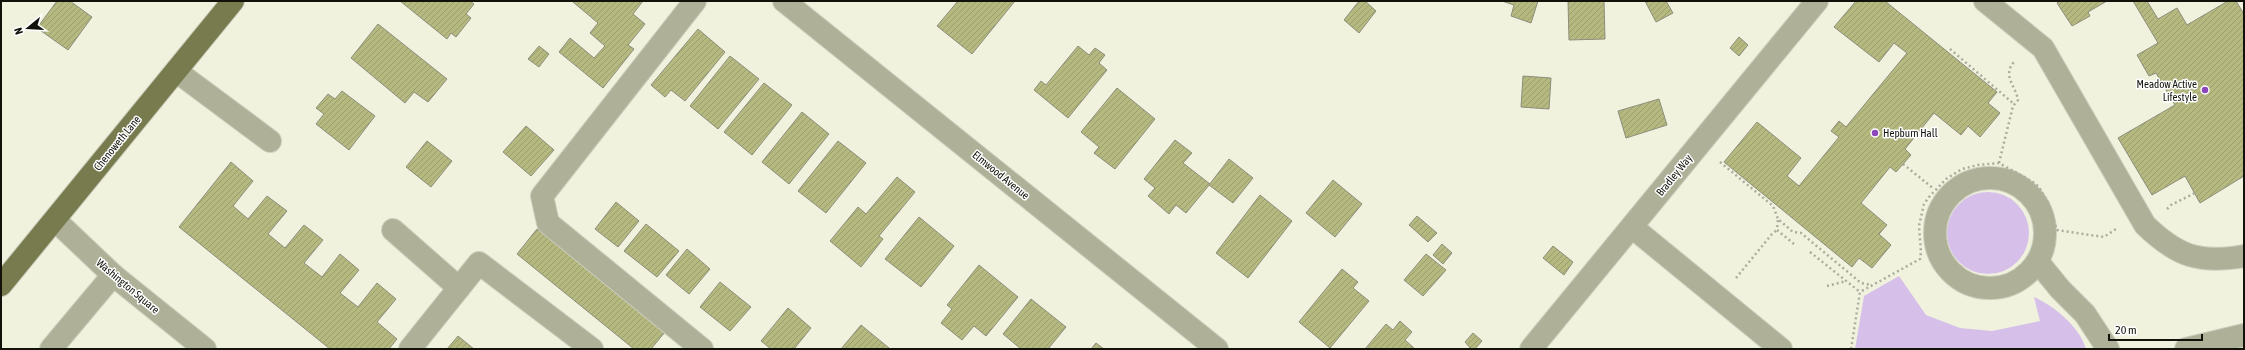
<svg xmlns="http://www.w3.org/2000/svg" width="2245" height="350" viewBox="0 0 2245 350" font-family="'Asap Condensed',sans-serif">
  <style>
    .grass { fill: #d6c0ea }
    .building { fill: url(#building-hatch); stroke: #8d8e7c }
    .lines { fill: none; stroke-linecap: round; stroke-linejoin: round }
    .minor-casing { stroke: #cccebc; stroke-width: 24 }
    .major-casing { stroke: #cccebc; stroke-width: 24 }
    .path { stroke: #aaac9c; stroke-width: 2.5; stroke-dasharray: 2 3; stroke-linecap: butt }
    .minor { stroke: #aeb198; stroke-width: 22 }
    .major { stroke: #787b4e; stroke-width: 22 }
    .poi-dot { fill: #8a46ba; stroke: #fff; stroke-width: 1.5 }
    .labels { text-anchor: middle; stroke-width: 3; stroke-linejoin: round; paint-order: stroke }
    .poi-label { font-size: 11px; fill: #12120b; stroke: #fff; text-anchor: end }
    .street-label { font-size: 11px; fill: #12120b; stroke: #fff }
  </style>
  <defs>
    <pattern id="building-hatch" width="6" height="6" patternUnits="userSpaceOnUse"><rect width="6" height="6" fill="#b5b980"/><path d="M-1 1l2-2M0 6l6-6M5 7l2-2" fill="none" stroke="#9b9e6d"/></pattern>
  </defs>
  <rect width="100%" height="100%" fill="#f0f2de"/>
  <g class="grass">
    <circle cx="1988" cy="233" r="41"/>
    <path d="M1899,276L1926,315L1960,328L1992,331L2040,321L2034,297C2054,306 2080,327 2086,349H1855L1864,296Z"/>
  </g>
  <g class="building">
    <path d="M57,1H70L92,17L68,50L37,28Z"/>
    <path d="M400,1H470L474,4L466,14L471,18L456,37L451,33L447,39Z"/>
    <path d="M574,1H643L633,14L645,24L628,45L634,49L603,88L559,52L570,38L594,58L605,46L590,33L598,23L573,2Z"/>
    <path d="M958,1H1015L972,54L937,26Z"/>
    <path d="M1359,1H1365L1376,11L1359,33L1344,20Z"/>
    <path d="M1502,1H1538L1531,23L1511,16L1514,5Z"/>
    <path d="M1568,1H1604L1605,39L1569,40Z"/>
    <path d="M1645,1H1666L1673,13L1656,22Z"/>
    <path d="M1856,1H1885L1997,92L1988,103L2000,113L1980,137L1968,126L1961,135L1934,113L1905,149L1911,155L1896,172L1890,167L1861,203L1887,225L1879,234L1891,245L1872,268L1859,258L1852,267L1724,162L1757,122L1801,158L1787,176L1799,186L1839,137L1831,131L1839,121L1846,127L1907,53L1894,43L1879,62L1834,27Z"/>
    <path d="M2060,1H2107L2088,12L2090,16L2072,26L2057,3Z"/>
    <path d="M2133,1H2147L2158,19L2177,8L2187,25L2228,1H2236L2244,14V176L2200,203L2185,176L2152,195L2118,138L2175,105L2156,73L2149,76L2137,55L2158,43Z"/>
    <path d="M378,24L447,79L428,102L414,92L405,103L351,58Z"/>
    <path d="M698,29L725,52L685,101L671,90L665,97L651,85Z"/>
    <path d="M1739,37L1748,45L1739,56L1730,48Z"/>
    <path d="M539,46L549,54L539,67L528,59Z"/>
    <path d="M1078,46L1089,55L1095,48L1105,55L1099,63L1107,70L1068,118L1034,90L1041,81L1046,85Z"/>
    <path d="M730,56L759,79L718,129L690,106Z"/>
    <path d="M1523,76L1551,78L1549,109L1521,107Z"/>
    <path d="M764,83L792,105L752,155L724,132Z"/>
    <path d="M1117,88L1155,119L1115,169L1094,153L1099,147L1081,132Z"/>
    <path d="M342,91L375,116L349,150L316,124L324,114L316,108L328,94L335,99Z"/>
    <path d="M1659,99L1667,125L1626,138L1618,111Z"/>
    <path d="M802,112L829,134L789,184L762,162Z"/>
    <path d="M526,126L554,150L531,176L503,152Z"/>
    <path d="M1175,140L1192,153L1183,163L1210,184L1186,213L1176,205L1169,214L1148,196L1155,188L1144,179Z"/>
    <path d="M427,141L452,161L431,187L406,167Z"/>
    <path d="M838,141L866,163L826,213L798,191Z"/>
    <path d="M1229,159L1253,178L1233,203L1209,185Z"/>
    <path d="M231,162L253,181L233,206L248,219L267,196L287,211L268,234L285,248L304,225L323,240L304,263L322,277L340,254L359,270L340,293L358,307L377,283L396,299L377,322L397,339L389,349H330L179,227Z"/>
    <path d="M897,177L915,192L879,236L883,239L861,267L830,241L858,207L866,214Z"/>
    <path d="M1333,180L1362,204L1335,237L1306,213Z"/>
    <path d="M1260,195L1292,221L1248,278L1216,253Z"/>
    <path d="M616,202L639,221L618,247L595,229Z"/>
    <path d="M1417,216L1437,233L1428,242L1409,225Z"/>
    <path d="M919,217L954,246L921,287L885,259Z"/>
    <path d="M646,224L679,251L657,277L624,251Z"/>
    <path d="M537,229L665,332L651,349H634L517,254Z"/>
    <path d="M1442,244L1452,253L1443,264L1433,255Z"/>
    <path d="M1553,246L1573,262L1564,275L1543,258Z"/>
    <path d="M687,249L710,269L689,294L666,275Z"/>
    <path d="M1426,254L1446,270L1423,296L1404,280Z"/>
    <path d="M979,265L1018,297L986,336L974,326L962,340L941,323L952,309L947,305Z"/>
    <path d="M1342,269L1358,282L1353,288L1369,301L1330,348L1299,322Z"/>
    <path d="M720,282L751,307L730,331L700,307Z"/>
    <path d="M1031,299L1066,327L1048,349H1021L1003,334Z"/>
    <path d="M788,308L811,328L794,349H771L761,341Z"/>
    <path d="M1400,321L1412,332L1405,340L1415,349H1365L1386,324L1393,330Z"/>
    <path d="M861,325L889,348L888,349H841Z"/>
    <path d="M1473,333L1482,341L1475,349H1471L1465,342Z"/>
    <path d="M458,336L474,349H447Z"/>
    <path d="M1096,343L1104,349H1091Z"/>
  </g>
  <g class="lines">
    <defs>
      <g id="minor">
        <path d="M695,1L542,196L548,223L702,349"/>
        <path d="M784,1L1217,349"/>
        <path d="M1985,1L2043,48L2145,225C2177,256 2199,264 2244,256"/>
        <path d="M176,71L270,141"/>
        <circle cx="1990" cy="233" r="55"/>
        <path d="M55,220L113,275L205,349"/>
        <path d="M1632,227L1781,349"/>
        <path d="M393,230L459,288"/>
        <path d="M2038,262L2060,289L2085,314L2108,349"/>
        <path d="M51,349L113,275"/>
        <path d="M410,349L479,263L592,349"/>
        <path d="M1531,349L1817,1"/>
        <path d="M2186,349L2244,335"/>
      </g>
      <path id="major" d="M1,285L233,1"/>
    </defs>
    <use href="#minor" class="minor-casing"/>
    <use href="#major" class="major-casing"/>
    <g class="path">
      <path d="M1950,49L2014,104"/>
      <path d="M1720,162L1773,206L1778,219"/>
      <path d="M1999,163L2013,106L2018,100C2016,86 2001,75 2015,61"/>
      <path d="M1903,164L1934,189"/>
      <path d="M2167,209L2171,205L2195,193"/>
      <path d="M1794,244L1777,230L1778,219L1793,232L1801,233L1861,283L1871,285"/>
      <path d="M1810,252L1860,292"/>
      <path d="M1736,278L1772,234L1777,230"/>
      <path d="M1827,286L1846,281"/>
      <path d="M1851,349L1860,292L1920,259L1921,252L1919,226L1924,204L1929,197L1946,179L1962,169L1978,165L1999,163L2033,182L2039,187L2048,203L2057,230L2104,237L2116,229"/>
    </g>
    <use href="#minor" class="minor"/>
    <use href="#major" class="major"/>
  </g>
  <g class="poi-dot">
    <circle cx="2205" cy="90" r="4"/>
    <circle cx="1875" cy="133" r="4"/>
  </g>
  <g class="labels">
    <g class="poi-label">
      <text x="2197" y="88">Meadow Active<tspan x="2197" dy="13">Lifestyle</tspan></text>
      <text x="1883" y="137" text-anchor="start">Hepburn Hall</text>
    </g>
    <g class="street-label">
      <text transform="translate(117 143) rotate(-51)" y="4">Chenoweth Lane</text>
      <text transform="translate(1001 175) rotate(39)" y="4">Elmwood Avenue</text>
      <text transform="translate(1674 175) rotate(-51)" y="4">Bradley Way</text>
      <text transform="translate(128 286) rotate(40)" y="4">Washington Square</text>
    </g>
  </g>
  <rect width="2245" height="350" fill="none" stroke="#12120b" stroke-width="4"/>
  <g transform="translate(28 28) rotate(252)" stroke="#ffffff" stroke-width="3" paint-order="stroke">
  <path d="M0-3L7 15L0 10L-7 15Z" fill="#12120b"/>
  <text y="-6" font-size="11" font-weight="bold" text-anchor="middle" fill="#12120b">N</text>
  </g>
  <path d="M2109 334v6h93v-6" fill="none" stroke="#12120b" stroke-width="2"/>
  <text x="2115" y="334" font-size="12" fill="#12120b" stroke="#ffffff" stroke-width="3" paint-order="stroke">20 m</text>
</svg>
